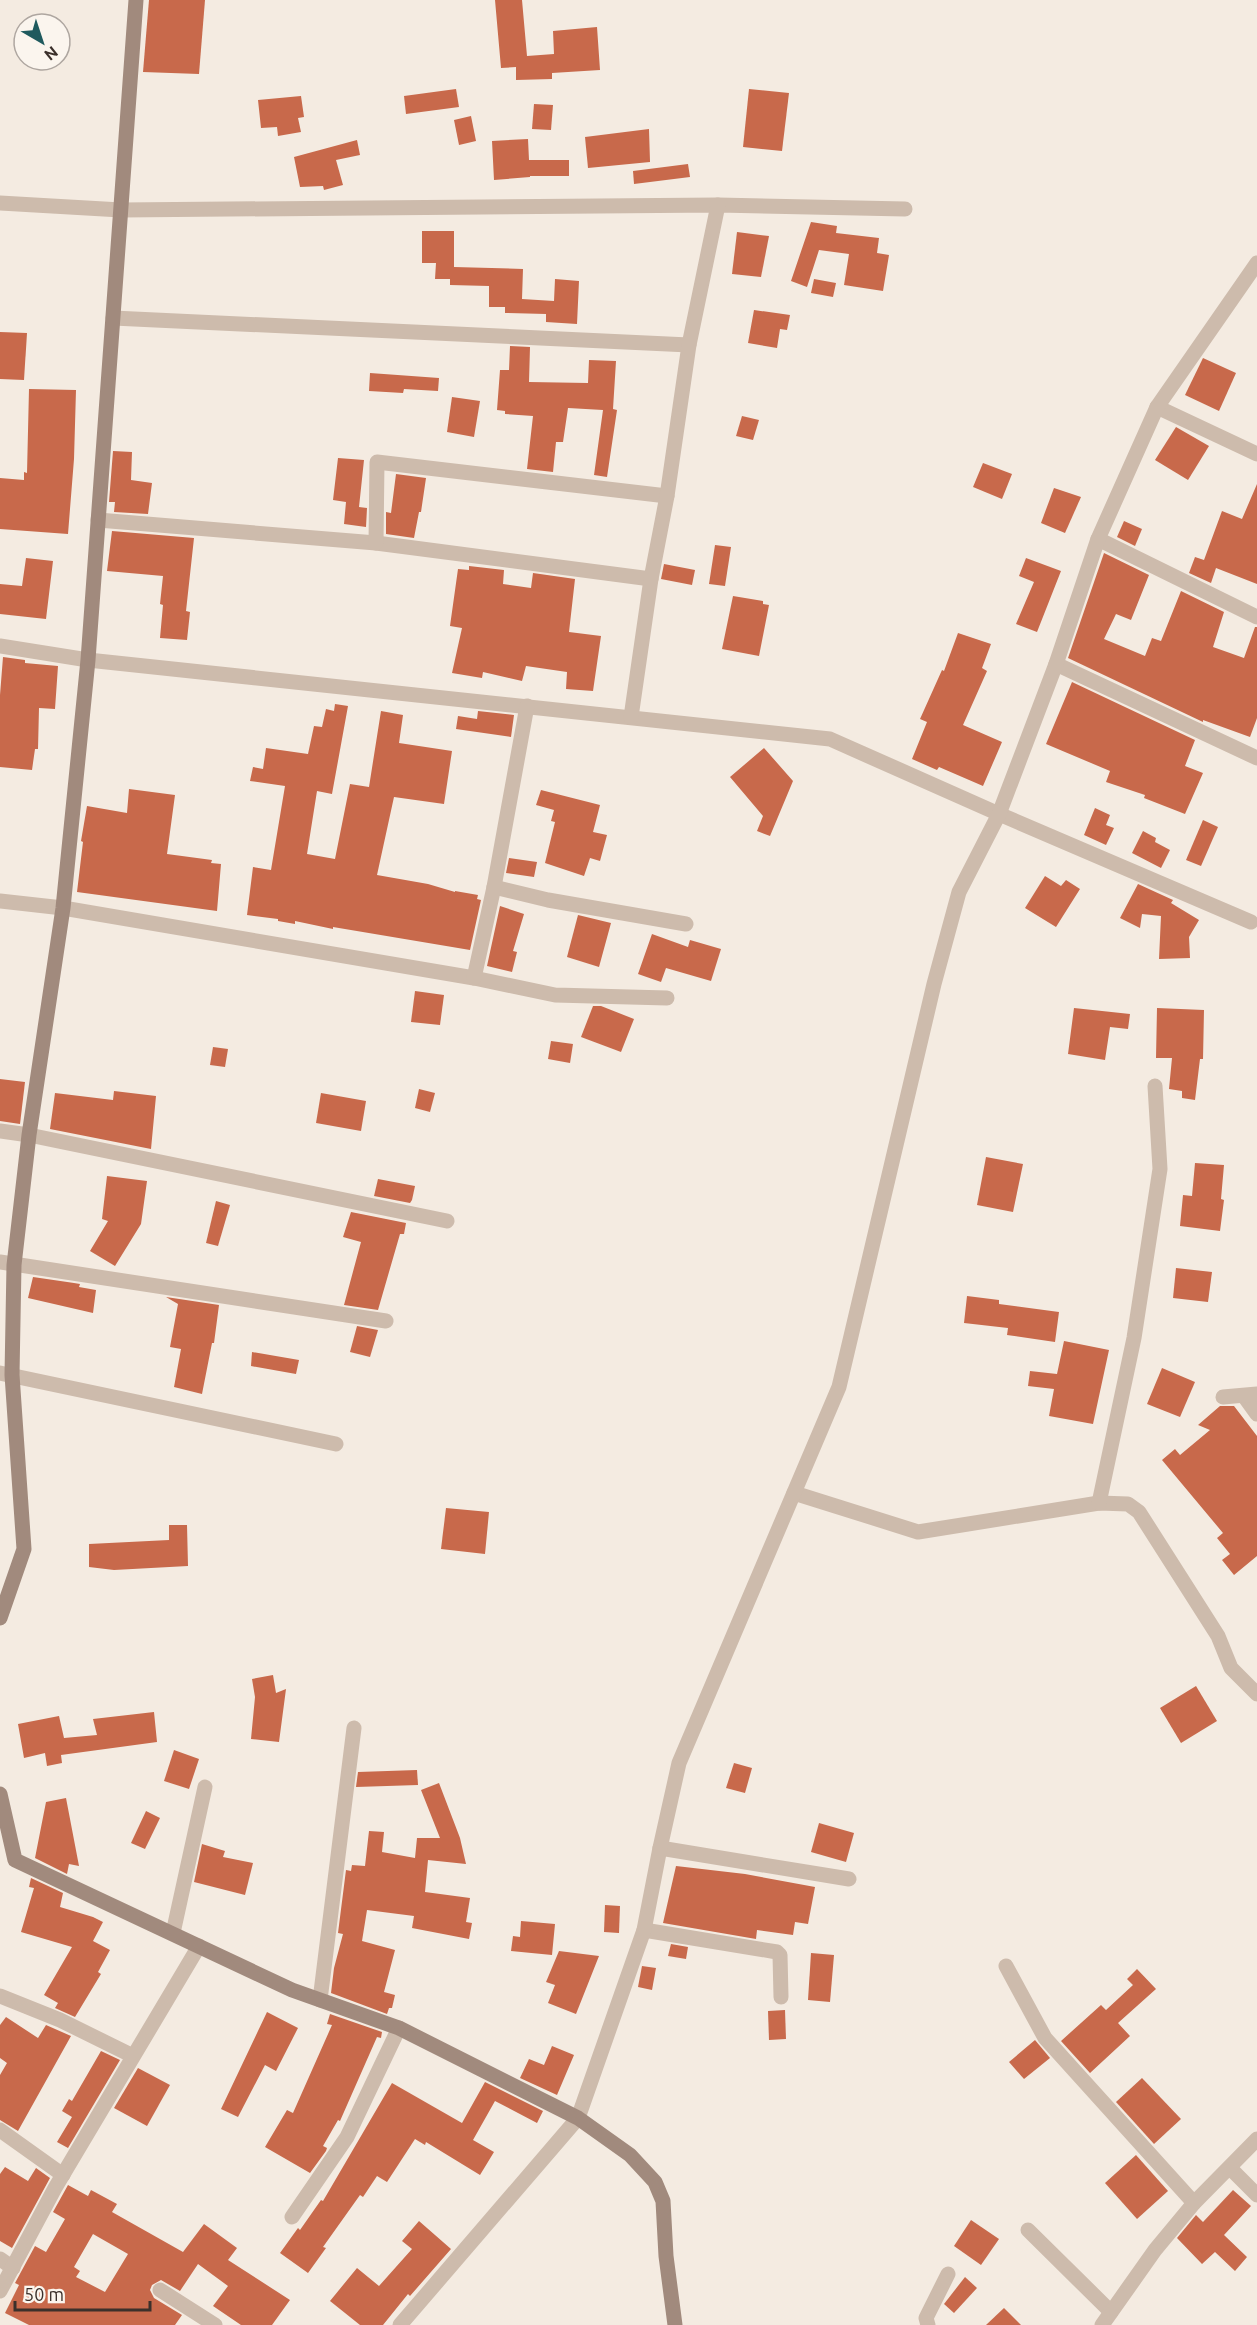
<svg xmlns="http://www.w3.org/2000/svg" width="1257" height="2325" viewBox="0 0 1257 2325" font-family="Ubuntu,sans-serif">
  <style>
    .building { fill: #c8694b; fill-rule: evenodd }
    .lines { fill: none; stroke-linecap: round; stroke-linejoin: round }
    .street { stroke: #cdbbac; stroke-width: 15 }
    .secondary { stroke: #a18a7d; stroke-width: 15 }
  </style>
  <rect width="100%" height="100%" fill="#f4ebe1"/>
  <g class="building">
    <path d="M149,0H205L199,74L143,72Z"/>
    <path d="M495,0H522L527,56L554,54L553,31L597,27L600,70L552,73V79L516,80V67L501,68Z"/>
    <path d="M456,89L459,107L406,114L404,96Z"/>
    <path d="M749,89L789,93L782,151L743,147Z"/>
    <path d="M301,96L304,117L298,118L301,132L278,136L277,127L261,128L258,100Z"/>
    <path d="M534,104L553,105L551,130L532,129Z"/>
    <path d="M471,116L476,141L459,145L454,120Z"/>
    <path d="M649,129L650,162L588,168L585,137Z"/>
    <path d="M528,139L529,160H569V176H530V177L494,180L492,141Z"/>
    <path d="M357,140L360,155L336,160L343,185L324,190L323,186L300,187L294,157Z"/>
    <path d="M688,164L690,177L634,184L633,171Z"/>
    <path d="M811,222L837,226L836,233L879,238L877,253L889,255L883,291L844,285L849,254L819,250L807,287L791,281Z"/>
    <path d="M422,231H454V267L523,269L522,299L554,301L555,279L579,281L577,324L546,322V314L505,313V307H489V286L450,285V279H435L436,263H422Z"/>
    <path d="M737,232L769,236L761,277L732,274Z"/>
    <path d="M814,279L836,283L833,297L811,293Z"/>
    <path d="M754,310L790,315L787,330L780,329L777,348L748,343Z"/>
    <path d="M0,332L27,333L24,380L0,379Z"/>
    <path d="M510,346L530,347L529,382L588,383L589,360L616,361L613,409L617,410L607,477L594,475L603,410L568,408L563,442H556L553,472L527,469L533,416L505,414V411L497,410L500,370H509Z"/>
    <path d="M1203,358L1236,373L1219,411L1185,395Z"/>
    <path d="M370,373L439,378L438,391L404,389L403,393L369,391Z"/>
    <path d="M29,389L76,390L74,459L68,534L0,529V478L24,480V472L27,473Z"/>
    <path d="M452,397L480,401L474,437L447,432Z"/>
    <path d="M742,416L759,420L753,440L736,436Z"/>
    <path d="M1176,427L1209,446L1188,480L1155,460Z"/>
    <path d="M113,451L132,452L131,480L152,483L148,514L114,512L115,502H109Z"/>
    <path d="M338,458L364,460L359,507L367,508L366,527L344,524L346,502L333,500Z"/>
    <path d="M983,463L1012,474L1002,499L973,487Z"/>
    <path d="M396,474L426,478L421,512H419L414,538L386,534V512L391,513Z"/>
    <path d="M1257,484V584L1216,568L1211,583L1189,573L1195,557L1204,560L1222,511L1242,519Z"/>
    <path d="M1054,488L1081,497L1065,533L1041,523Z"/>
    <path d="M1124,521L1142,529L1135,546L1117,537Z"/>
    <path d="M112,531L194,538L186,611L190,612L187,640L160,638L163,605L160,604L163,576L107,571Z"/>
    <path d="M715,545L731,547L725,586L709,584Z"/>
    <path d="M1104,553L1149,575L1131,620L1116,614L1104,639L1145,656L1152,638L1161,641L1181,591L1224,612L1213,647L1244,658L1255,627H1257V718L1250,737L1203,720V722L1068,658Z"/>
    <path d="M26,558L53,561L46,619L0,614V584L22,586Z"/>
    <path d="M1026,558L1061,571L1037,632L1016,624L1034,582L1019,576Z"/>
    <path d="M664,564L695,570L692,585L661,579Z"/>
    <path d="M469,566L504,570L503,584L531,588L533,573L575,579L569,632L601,636L593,691L566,689L567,672L526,666L522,681L483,672L482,678L452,673L462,628L450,626L458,569L469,570Z"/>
    <path d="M733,596L763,601V604L769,605L759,656L722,649Z"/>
    <path d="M958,633L991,644L982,668L987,671L963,725L1002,742L983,786L939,767L937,770L912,759L927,722L920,719L942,670L944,671Z"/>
    <path d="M3,657L25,660V663L58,666L55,709L39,708L38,749H35L32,770L0,767V695Z"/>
    <path d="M1072,682L1195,740L1185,766L1203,773L1185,814L1144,798L1145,795L1106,782L1110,771L1046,744Z"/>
    <path d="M335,704L348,706L332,794L317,791L307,854L335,859L350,784L369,787L381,711L403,715L399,743L452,751L444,804L394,797L377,875L428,884L455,892V891L478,895L477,899L481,900L470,950L333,927V929L295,921V924L278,921V919L247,915L253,867L271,870L285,786L250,781L253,767L263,769L266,748L308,754L314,726L322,727L326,709L334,711Z"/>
    <path d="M478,711L514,715L511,737L456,729L458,716L477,719Z"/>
    <path d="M764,748L793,781L770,836L757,831L763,816L730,777Z"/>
    <path d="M129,789L175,795L167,854L212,860L211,863L221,864L217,911L77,892L83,842L81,841L87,806L127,813Z"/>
    <path d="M541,790L600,805L593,832L607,835L600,861L590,858L584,876L545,863L555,822L551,821L554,810L536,805Z"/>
    <path d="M1095,808L1110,815L1106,825L1114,828L1106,845L1084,835Z"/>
    <path d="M1203,820L1218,827L1201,866L1186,860Z"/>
    <path d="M1143,831L1156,838L1155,842L1170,850L1161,868L1132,853Z"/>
    <path d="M509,858L537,862L534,877L506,873Z"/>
    <path d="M1045,876L1061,886L1066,880L1080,889L1056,927L1025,908Z"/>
    <path d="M1138,884L1173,900L1171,903L1199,920L1189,937L1190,958L1159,959L1161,916L1142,914L1140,928L1120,918Z"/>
    <path d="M500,906L524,914L513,951L517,952L512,972L487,966Z"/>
    <path d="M578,915L611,923L599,967L567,957Z"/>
    <path d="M652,934L688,947L690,940L721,949L711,981L666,968L661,982L638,974Z"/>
    <path d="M415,991L444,995L440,1025L411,1022Z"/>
    <path d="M593,1006H601L634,1019L621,1052L581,1037Z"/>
    <path d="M1074,1008L1130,1014L1128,1029L1110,1027L1105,1060L1068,1054Z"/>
    <path d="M1157,1008L1204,1010L1203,1059H1200L1195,1100L1182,1098V1091L1169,1089L1172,1058H1156Z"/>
    <path d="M551,1041L573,1044L570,1063L548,1059Z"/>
    <path d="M213,1047L228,1049L225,1067L210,1065Z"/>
    <path d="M0,1079L25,1082L20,1124L0,1121Z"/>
    <path d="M419,1089L435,1093L430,1112L415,1108Z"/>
    <path d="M114,1091L156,1096L151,1149L50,1129L55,1093L113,1100Z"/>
    <path d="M321,1093L366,1101L361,1131L316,1123Z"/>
    <path d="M986,1157L1023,1164L1013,1212L977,1205Z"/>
    <path d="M1195,1163L1224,1165L1221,1199L1224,1200L1220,1231L1180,1226L1183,1195L1192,1196Z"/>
    <path d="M107,1176L147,1181L141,1224L115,1266L90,1251L108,1221L102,1219Z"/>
    <path d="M378,1179L415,1186L412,1200L410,1203L374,1196Z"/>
    <path d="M216,1201L230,1205L218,1246L206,1243Z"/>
    <path d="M351,1212L406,1223L404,1234H400L378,1310L344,1305L361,1242L343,1237Z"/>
    <path d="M1176,1268L1212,1272L1208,1302L1173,1298Z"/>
    <path d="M33,1277L74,1283L80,1284L79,1287L96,1290L93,1313L28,1298Z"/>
    <path d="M967,1296L999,1300V1304L1059,1312L1055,1342L1007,1335L1008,1328L964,1323Z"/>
    <path d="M166,1297L219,1305L214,1343H212L202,1394L174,1387L181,1349L170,1347L178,1304Z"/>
    <path d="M357,1326L378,1330L370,1357L350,1352Z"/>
    <path d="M1064,1341L1109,1350L1093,1424L1049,1416L1054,1389L1028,1386L1030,1371L1057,1374Z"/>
    <path d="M252,1352L299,1360L296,1374L251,1366Z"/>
    <path d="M1162,1368L1195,1382L1180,1417L1147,1404Z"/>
    <path d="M1220,1406H1234L1257,1436V1556L1234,1575L1222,1560L1230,1554L1217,1538L1223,1533L1162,1460L1175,1449L1180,1455L1210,1430L1198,1425Z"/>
    <path d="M446,1508L489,1512L485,1554L441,1549Z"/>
    <path d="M169,1525H187L188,1566L114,1570L89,1567V1544L169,1540Z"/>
    <path d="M273,1675L276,1693L286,1689L279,1742L251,1739L255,1697L252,1679Z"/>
    <path d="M1196,1686L1217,1721L1181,1743L1160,1708Z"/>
    <path d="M154,1712L157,1742L61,1755L62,1763L47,1766L45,1753L24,1758L18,1724L59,1716L64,1738L97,1735L93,1719Z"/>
    <path d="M174,1750L199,1759L189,1789L164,1781Z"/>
    <path d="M734,1763L752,1768L745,1793L726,1788Z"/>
    <path d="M417,1770L418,1785L356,1787L358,1772Z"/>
    <path d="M439,1783L460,1838L466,1864L428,1860L425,1892L470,1898L466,1922L472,1923L469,1939L412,1928L414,1916L367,1910L362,1941L395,1950L384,1992L395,1995L392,2008H389L387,2014L331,1993L334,1968L343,1934L338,1933L346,1870L351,1871L352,1865L365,1866L369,1831L384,1832L382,1852L415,1858L417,1838H440L421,1790Z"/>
    <path d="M66,1798L79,1866L69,1864L67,1874L35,1858L46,1802Z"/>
    <path d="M146,1811L160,1818L145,1849L131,1843Z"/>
    <path d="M819,1823L854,1833L846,1862L811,1852Z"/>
    <path d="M202,1844L225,1851L223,1857L253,1863L245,1895L194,1882Z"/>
    <path d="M676,1866L745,1874L815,1887L808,1924L795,1922L793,1935L757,1930L756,1939L663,1923Z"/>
    <path d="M31,1878L63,1893L60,1907L93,1917L103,1922L93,1941L110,1950L98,1972L101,1974L75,2017L55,2008L58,2003L44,1995L72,1947L21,1932L34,1888L29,1887Z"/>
    <path d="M605,1905L620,1906L619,1933L604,1932Z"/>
    <path d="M521,1921L555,1924L552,1955L511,1951L513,1936L520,1937Z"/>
    <path d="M671,1944L688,1947L686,1959L668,1956Z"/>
    <path d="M559,1951L599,1956L576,2014L548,2003L555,1985L546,1982Z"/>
    <path d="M811,1953L834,1955L830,2002L808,2000Z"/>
    <path d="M642,1966L656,1968L652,1990L638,1987Z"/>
    <path d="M1137,1969L1156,1989L1118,2023L1130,2036L1090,2073L1061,2041L1101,2005L1106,2010L1133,1985L1127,1979Z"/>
    <path d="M785,2010L786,2039L769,2040L768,2011Z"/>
    <path d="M267,2012L298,2028L276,2071L265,2065L238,2117L221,2109Z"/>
    <path d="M330,2014L382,2032L381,2038L377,2037L340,2121L338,2120L323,2146L327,2148L326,2151L310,2173L265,2147L287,2110L293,2113L332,2025L327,2024Z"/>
    <path d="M6,2017L38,2038L46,2025L71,2036L18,2131L0,2120V2075L7,2063L0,2058V2025Z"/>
    <path d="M1035,2040L1050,2058L1024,2079L1009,2062Z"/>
    <path d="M552,2046L574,2055L557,2095L520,2078L529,2059L544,2065Z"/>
    <path d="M101,2051L120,2060L68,2148L57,2142L72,2117L62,2111L69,2099L72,2101Z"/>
    <path d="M138,2068L170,2085L147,2126L114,2108Z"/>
    <path d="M1142,2078L1181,2119L1154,2144L1116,2102Z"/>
    <path d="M485,2082L543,2111L537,2123L495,2101L473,2140L494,2152L480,2175L426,2142L425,2145L415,2139L387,2182L377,2176L363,2197L360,2195L323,2247L326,2248L308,2273L280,2253L298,2228L300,2230L321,2200L323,2201L392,2083L462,2123Z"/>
    <path d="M1136,2155L1168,2191L1137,2219L1105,2183Z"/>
    <path d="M5,2167L28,2181L36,2168L50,2178L12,2248L0,2241V2174Z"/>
    <path d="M68,2185L88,2196L91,2190L117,2204L112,2212L183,2252L204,2224L237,2248L228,2260L290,2300L272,2325H241L213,2306L228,2286L198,2264L180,2291L161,2280L152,2285L150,2290L154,2298L182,2315L175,2325H29L5,2313L19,2285L15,2283L35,2246L46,2252L65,2219L53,2212ZM93,2234L128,2254L105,2292L76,2277L80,2271L74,2267Z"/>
    <path d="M1233,2190L1251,2206L1224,2235L1247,2257L1235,2271L1215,2252L1202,2264L1177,2238L1196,2215L1203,2222Z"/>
    <path d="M971,2220L999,2239L981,2265L954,2246Z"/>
    <path d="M419,2221L451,2249L410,2296L408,2294L383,2325H360L330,2301L357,2268L379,2286L412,2249L402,2241Z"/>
    <path d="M965,2277L977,2288L954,2313L944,2304Z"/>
    <path d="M1004,2308L1021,2325H986Z"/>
  </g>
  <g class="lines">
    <g class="street">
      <path d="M0,203L121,210L718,205L905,209"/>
      <path d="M113,318L689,345"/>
      <path d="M1157,407L1257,454"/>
      <path d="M98,520L376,543L651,579"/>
      <path d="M1098,539L1257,617"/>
      <path d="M376,543L377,462L667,496"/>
      <path d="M0,646L88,660L830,739L999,814L1251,922"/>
      <path d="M1056,664L1257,758"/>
      <path d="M631,717L651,579L667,496L689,345L718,205"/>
      <path d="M494,887L548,900L686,924"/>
      <path d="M0,901L63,908L474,978L555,995L667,998"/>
      <path d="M474,978L494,887L527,706"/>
      <path d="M0,1131L29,1135L447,1221"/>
      <path d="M0,1262L386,1321"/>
      <path d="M0,1373L336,1444"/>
      <path d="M1244,1396L1257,1414"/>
      <path d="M1223,1397L1257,1394"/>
      <path d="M794,1493L918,1532L1099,1503L1128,1504L1139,1512L1218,1636L1231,1668L1257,1694"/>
      <path d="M1099,1503L1134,1338L1160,1169L1155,1086"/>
      <path d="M660,1848L849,1879"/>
      <path d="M644,1930L777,1952L780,1955L781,1997"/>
      <path d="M173,1933L205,1787"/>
      <path d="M1006,1966L1045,2038L1194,2203"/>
      <path d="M0,1996L60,2020L133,2056"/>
      <path d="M320,2000L354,1728"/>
      <path d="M0,2130L63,2175"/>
      <path d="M1230,2168L1257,2195"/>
      <path d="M292,2217L347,2137L399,2028"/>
      <path d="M1028,2230L1111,2312"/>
      <path d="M0,2259L13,2268"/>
      <path d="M160,2290L215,2325"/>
      <path d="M0,2291L55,2188L199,1946"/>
      <path d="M400,2325L578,2118L644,1930L660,1848L679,1763L839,1387L934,984L959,892L999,814L1056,664L1098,539L1157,407L1257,263"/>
      <path d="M928,2325L926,2318L948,2274"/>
      <path d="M1102,2325L1155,2250L1194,2203L1257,2139"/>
    </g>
    <g class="secondary">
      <path d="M0,1618L24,1549L12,1375L14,1265L29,1135L63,908L88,660L136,0"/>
      <path d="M0,1794L15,1860L292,1990L399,2028L578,2118L630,2155L655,2182L663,2201L666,2256L675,2325"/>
    </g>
  </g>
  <g transform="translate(42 42) rotate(141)"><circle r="28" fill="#fbf5ee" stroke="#aea6a0" stroke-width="1.5"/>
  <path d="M0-4.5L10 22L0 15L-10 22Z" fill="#1f5a5e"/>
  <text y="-9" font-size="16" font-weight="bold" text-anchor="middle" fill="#3b302b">N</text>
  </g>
  <path d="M15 2301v9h135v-9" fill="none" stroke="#3b302b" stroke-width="3"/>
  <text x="24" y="2301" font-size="18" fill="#3b302b" stroke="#fbf5ee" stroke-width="4.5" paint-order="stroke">50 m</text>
</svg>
